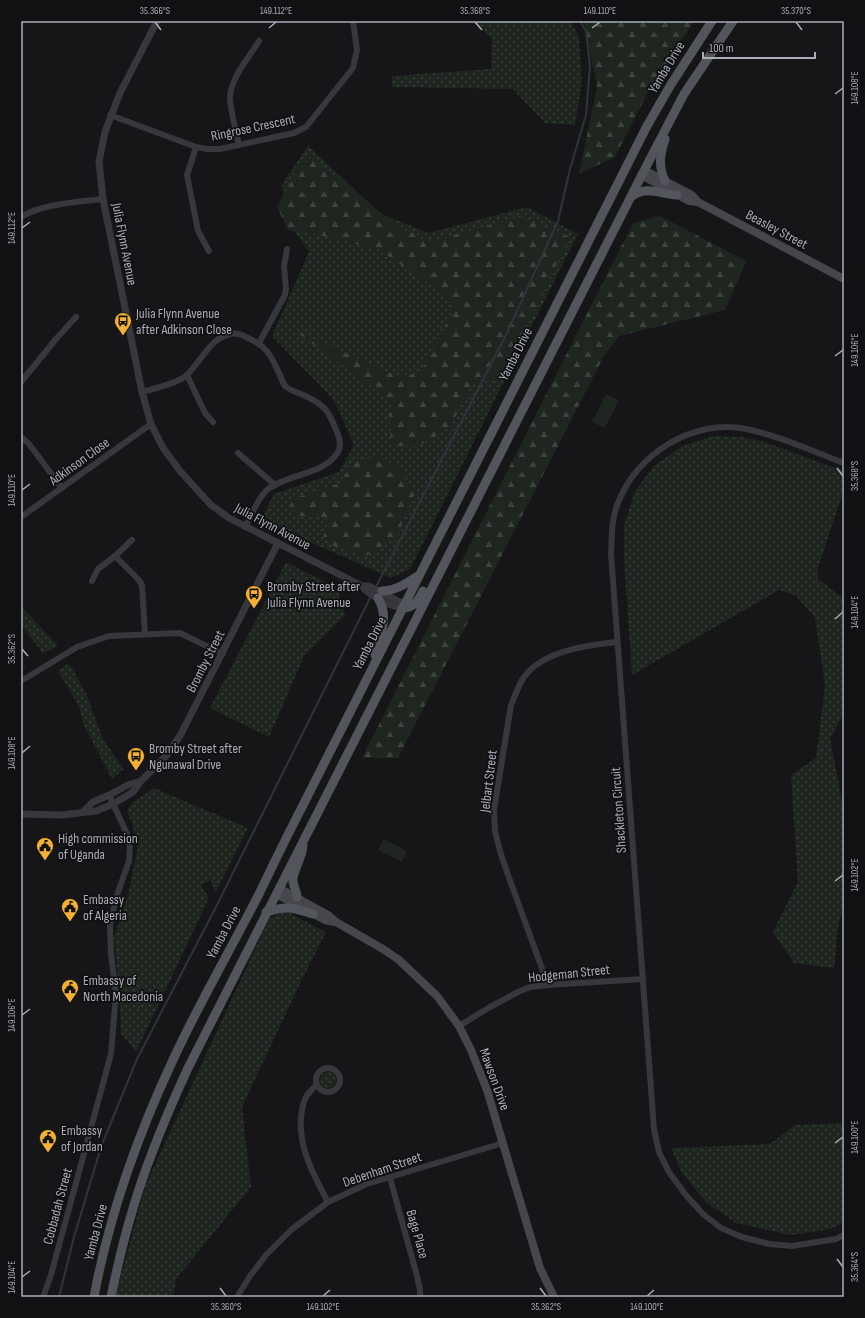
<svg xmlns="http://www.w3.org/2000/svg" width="865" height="1318" viewBox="0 0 865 1318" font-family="'Sofia Sans Condensed',sans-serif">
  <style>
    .green { fill: url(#green-dots) }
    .forest { fill: url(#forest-firs) }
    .pitch { fill: #1e261f }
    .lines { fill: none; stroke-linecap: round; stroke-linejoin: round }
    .stream { stroke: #2c353c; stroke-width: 2 }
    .minor { stroke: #37383d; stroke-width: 6 }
    .tertiary { stroke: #37383d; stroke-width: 7 }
    .secondary { stroke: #45474d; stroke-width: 8 }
    .primary { stroke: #53555c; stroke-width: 9 }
    .ticks { fill: none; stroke: #a8adb8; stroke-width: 1.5 }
    .labels { text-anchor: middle; stroke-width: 3.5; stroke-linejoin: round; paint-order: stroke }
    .street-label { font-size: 14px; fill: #a8adb8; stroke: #111113 }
    .poi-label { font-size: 14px; fill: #a8adb8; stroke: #111113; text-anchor: start }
    .neatline { fill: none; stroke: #a8adb8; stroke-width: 1.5 }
    .ticks-label { font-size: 10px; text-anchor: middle; fill: #a8adb8 }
  </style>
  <defs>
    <pattern id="green-dots" width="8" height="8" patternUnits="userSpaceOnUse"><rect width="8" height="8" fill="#1e261f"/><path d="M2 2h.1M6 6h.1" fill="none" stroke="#3c433d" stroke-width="1.8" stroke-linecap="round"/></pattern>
    <pattern id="forest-firs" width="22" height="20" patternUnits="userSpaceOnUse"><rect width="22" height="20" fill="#1e261f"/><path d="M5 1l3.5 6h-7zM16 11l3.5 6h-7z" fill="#3c433d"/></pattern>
  </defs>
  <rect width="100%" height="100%" fill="#161618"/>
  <g class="green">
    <path d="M473,21H571L579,38L582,83L575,125L545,123L513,89L392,87V76L491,69L492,39Z"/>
    <path d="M308,146L380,213L428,233L527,207L578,234L410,569L391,578L261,520L274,494L339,472L354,445L334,400L272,336L309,252L286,220L282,184Z"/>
    <path d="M714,436L741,437L764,442L844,471V489L818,568V579L844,599V713L830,738L844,813V903L838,927L834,968L794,963L773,932L798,882L791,775L816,758L825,685L815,617L795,595L779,590L632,675L624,558V525L635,491L654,466L682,446Z"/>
    <path d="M286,562L337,588L345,615L304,656L269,737L210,708Z"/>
    <path d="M21,606L22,607L58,646L43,653L21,625Z"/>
    <path d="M69,663L86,694L103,739L124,769L112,779L83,723L79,706L58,671Z"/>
    <path d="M154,788L248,828L216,892L210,880L201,885L209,898L136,1052L121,1033L119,986L114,938L128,894L138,847L132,823L127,811L132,803Z"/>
    <path d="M285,911L326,932L303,977L242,1107L251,1187L176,1279L173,1297H115L146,1184L269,919Z"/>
    <circle cx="328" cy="1080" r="8"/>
    <path d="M844,1123V1223L830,1229L791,1235L736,1223L706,1202L682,1173L671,1148L770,1144L795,1125Z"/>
  </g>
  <g class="forest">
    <path d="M584,21H694L647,94L615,157L579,174L597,86Z"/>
    <path d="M311,156L396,225L430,242L520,216L570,237L502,375L471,386L450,427L419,446H392L389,417L393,403L294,330L395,375L420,374L432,349L453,312L454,302L380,250L329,237L288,230L277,207L297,170Z"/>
    <path d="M660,216L746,261L725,310L619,336L604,356L398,758H362L633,223Z"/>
    <path d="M378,456L398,466L415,493L397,537L365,556L333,546L323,538L329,518L301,516L289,513L292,499L340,483L352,463Z"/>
  </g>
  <g class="pitch">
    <path d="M606,394L619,400L605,428L592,422Z"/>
    <path d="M384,839L407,851L402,862L378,850Z"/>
  </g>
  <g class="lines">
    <g class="stream">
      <path d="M376,587L506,335L558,221L570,169L586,115L590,66L586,31L580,21"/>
      <path d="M59,1297L74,1237L101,1147L137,1059L218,903L371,596"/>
    </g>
    <g class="minor">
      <path d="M110,115L196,147L207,149H220L294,133L306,127L353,68L357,50L353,21"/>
      <path d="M239,145C236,130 231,114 230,99C229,80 250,56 259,41"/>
      <path d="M196,147L187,175L198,231L209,251"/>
      <path d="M21,217C41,204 78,202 103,199"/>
      <path d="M259,343L285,295L286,289L284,266L287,249"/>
      <path d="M187,375L205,413L213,422"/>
      <path d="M21,382L56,339L76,317"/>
      <path d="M142,392C155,388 177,384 187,375C200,363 210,338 230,334C238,332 244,336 250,339C269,348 271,357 280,375C281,378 283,383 285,386C289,390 296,392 301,394C324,404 328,409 337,432C340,439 342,448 336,455C323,474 285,475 267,490C257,499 252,515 245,527"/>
      <path d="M21,437L29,444L62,488"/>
      <path d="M238,453L275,485"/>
      <path d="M844,463C812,451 780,436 746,429C694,418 636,454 618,503C611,520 612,537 611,554L654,1129L659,1152L669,1172L685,1194L703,1214L721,1228L742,1237L769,1244L792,1246L836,1239L844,1235"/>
      <path d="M21,517L151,424"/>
      <path d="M115,556L138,579L142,585L145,634"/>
      <path d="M92,581L98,569L115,556L132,540"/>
      <path d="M21,681L77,647L109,636L180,633L223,654"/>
      <path d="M548,985L508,875L500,851L495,831L494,810L511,705C515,696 518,686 524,677C543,651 587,645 617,642"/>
      <path d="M459,1026L490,1007L518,992L530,987L548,985L643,979"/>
      <circle cx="328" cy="1080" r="12"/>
      <path d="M316,1085C313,1089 307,1094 305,1099C292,1135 311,1171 328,1202"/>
      <path d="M390,1178L417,1276L420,1290V1297"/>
      <path d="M43,1297L51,1275L111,1054L116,993L111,954L110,925L116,898L129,861L130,847L127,834L109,795"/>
      <path d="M237,1297L250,1276L266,1255L291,1230L328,1202L367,1184L503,1143"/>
    </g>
    <g class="tertiary">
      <path d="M157,21L120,93L105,132L99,162L103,199L142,392L151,424L163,448L180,471L211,505L229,518L362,586C368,595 392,607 402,608"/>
      <path d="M362,586H369L404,604"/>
      <path d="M83,812L93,802L109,795L128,785L141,781"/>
      <path d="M21,814L62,815L96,811L113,804L133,792L141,781L167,755L181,734L278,543"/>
    </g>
    <g class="secondary">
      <path d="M644,170L692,195L698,202L844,279"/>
      <path d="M641,175L689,201L698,202"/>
      <path d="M279,888L328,915L336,922L383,949L399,960L437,996L459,1026L471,1050L487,1090L540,1268L554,1297"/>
      <path d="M276,894L325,920L334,922"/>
    </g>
    <g class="primary">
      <path d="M665,139C660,154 658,166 665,181"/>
      <path d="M631,197C646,185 660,194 677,195"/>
      <path d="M382,591C395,591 407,583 418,576"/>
      <path d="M402,608C414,608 418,601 423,591"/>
      <path d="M375,655C378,634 391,621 378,598"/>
      <path d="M297,897C297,890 292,885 293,878C295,867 302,858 303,846"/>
      <path d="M266,912C288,905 292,908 313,914"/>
      <path d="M94,1297C109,1216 137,1137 172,1062C198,1005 230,951 259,894C272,867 285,840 299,813C414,583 530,354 647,126L670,86L712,21"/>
      <path d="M111,1297C121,1248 134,1199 152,1153C163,1124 175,1096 188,1068L649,161L684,94L733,21"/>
    </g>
  </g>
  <path class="ticks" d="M155,22L161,30M475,22L482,30M796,22L802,30M269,28L276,22M592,28L600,22M835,94L843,88M22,228L30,222M835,356L843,350M837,468L843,476M22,490L30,484M835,619L843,612M22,649L28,656M22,753L30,746M835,881L843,875M22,1015L30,1009M835,1143L843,1137M837,1259L843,1267M22,1277L30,1271M220,1288L226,1296M540,1288L546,1296M323,1296L330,1290M647,1296L654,1290"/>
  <defs>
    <symbol id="bus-pin" viewBox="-11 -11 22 30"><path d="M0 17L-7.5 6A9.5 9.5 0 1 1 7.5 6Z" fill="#f2b134" stroke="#111113"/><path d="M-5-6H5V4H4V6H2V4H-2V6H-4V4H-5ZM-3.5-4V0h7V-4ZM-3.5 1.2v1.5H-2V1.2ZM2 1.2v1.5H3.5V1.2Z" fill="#111"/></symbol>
    <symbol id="civic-pin" viewBox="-11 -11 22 30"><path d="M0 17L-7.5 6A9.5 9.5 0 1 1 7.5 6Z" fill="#f2b134" stroke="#111113"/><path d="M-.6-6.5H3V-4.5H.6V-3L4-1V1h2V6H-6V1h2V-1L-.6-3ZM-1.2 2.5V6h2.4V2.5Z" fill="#111"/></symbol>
  </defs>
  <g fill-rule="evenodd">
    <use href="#bus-pin" x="113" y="311" width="20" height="27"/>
    <use href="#bus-pin" x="244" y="584" width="20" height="27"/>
    <use href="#bus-pin" x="126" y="746" width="20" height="27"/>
    <use href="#civic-pin" x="35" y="836" width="20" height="27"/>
    <use href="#civic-pin" x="60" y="897" width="20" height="27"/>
    <use href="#civic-pin" x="60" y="978" width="20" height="27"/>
    <use href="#civic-pin" x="38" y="1128" width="20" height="27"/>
  </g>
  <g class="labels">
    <g class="street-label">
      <text transform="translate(666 67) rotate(-59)" y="5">Yamba Drive</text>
      <text transform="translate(253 127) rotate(-12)" y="5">Ringrose Crescent</text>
      <text transform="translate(777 229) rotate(28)" y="5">Beasley Street</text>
      <text transform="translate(125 244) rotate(79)" y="5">Julia Flynn Avenue</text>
      <text transform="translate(515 354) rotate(-63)" y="5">Yamba Drive</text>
      <text transform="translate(79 461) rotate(-36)" y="5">Adkinson Close</text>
      <text transform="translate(273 526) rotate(28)" y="5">Julia Flynn Avenue</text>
      <text transform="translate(369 643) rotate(-63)" y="5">Yamba Drive</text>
      <text transform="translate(205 661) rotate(-63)" y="5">Bromby Street</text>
      <text transform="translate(488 781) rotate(-83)" y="5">Jelbart Street</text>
      <text transform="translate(618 810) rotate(-94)" y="5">Shackleton Circuit</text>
      <text transform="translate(223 932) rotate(-62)" y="5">Yamba Drive</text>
      <text transform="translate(569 973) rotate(-6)" y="5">Hodgeman Street</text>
      <text transform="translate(495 1079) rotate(70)" y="5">Mawson Drive</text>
      <text transform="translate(382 1169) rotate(-19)" y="5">Debenham Street</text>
      <text transform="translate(57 1206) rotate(-75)" y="5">Cobbadah Street</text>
      <text transform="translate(95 1232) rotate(-75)" y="5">Yamba Drive</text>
      <text transform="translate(418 1234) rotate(74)" y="5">Bage Place</text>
    </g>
    <g class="poi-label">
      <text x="136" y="318">Julia Flynn Avenue<tspan x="136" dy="16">after Adkinson Close</tspan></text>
      <text x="267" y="591">Bromby Street after<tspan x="267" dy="16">Julia Flynn Avenue</tspan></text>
      <text x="149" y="753">Bromby Street after<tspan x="149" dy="16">Ngunawal Drive</tspan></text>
      <text x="58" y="843">High commission<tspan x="58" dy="16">of Uganda</tspan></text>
      <text x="83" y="904">Embassy<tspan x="83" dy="16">of Algeria</tspan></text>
      <text x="83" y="985">Embassy of<tspan x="83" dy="16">North Macedonia</tspan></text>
      <text x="61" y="1135">Embassy<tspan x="61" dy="16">of Jordan</tspan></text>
    </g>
  </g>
  <rect width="865" height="1318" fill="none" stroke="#111113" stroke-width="44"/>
  <path d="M703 52v6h112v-6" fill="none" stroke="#a8adb8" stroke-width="2"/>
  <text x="709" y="52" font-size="12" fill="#a8adb8" stroke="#111113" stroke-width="3" paint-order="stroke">100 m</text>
  <rect x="22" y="22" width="821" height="1274" class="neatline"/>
  <g class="ticks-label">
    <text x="155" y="14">35.366°S</text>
    <text x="276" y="14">149.112°E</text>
    <text x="475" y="14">35.368°S</text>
    <text x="600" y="14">149.110°E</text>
    <text x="796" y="14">35.370°S</text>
    <text transform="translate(854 88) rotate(-90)" y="4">149.108°E</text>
    <text transform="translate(11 228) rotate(-90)" y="4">149.112°E</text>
    <text transform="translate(854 350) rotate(-90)" y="4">149.106°E</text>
    <text transform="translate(854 476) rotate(-90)" y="4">35.368°S</text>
    <text transform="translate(11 490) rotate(-90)" y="4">149.110°E</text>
    <text transform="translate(854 612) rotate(-90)" y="4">149.104°E</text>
    <text transform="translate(11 649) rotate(-90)" y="4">35.362°S</text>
    <text transform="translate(11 753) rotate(-90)" y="4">149.108°E</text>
    <text transform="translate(854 875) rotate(-90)" y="4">149.102°E</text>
    <text transform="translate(11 1015) rotate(-90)" y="4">149.106°E</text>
    <text transform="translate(854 1137) rotate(-90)" y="4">149.100°E</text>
    <text transform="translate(854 1267) rotate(-90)" y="4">35.364°S</text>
    <text transform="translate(11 1277) rotate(-90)" y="4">149.104°E</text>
    <text x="226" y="1310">35.360°S</text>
    <text x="323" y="1310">149.102°E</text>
    <text x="546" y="1310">35.362°S</text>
    <text x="647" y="1310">149.100°E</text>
  </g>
</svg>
